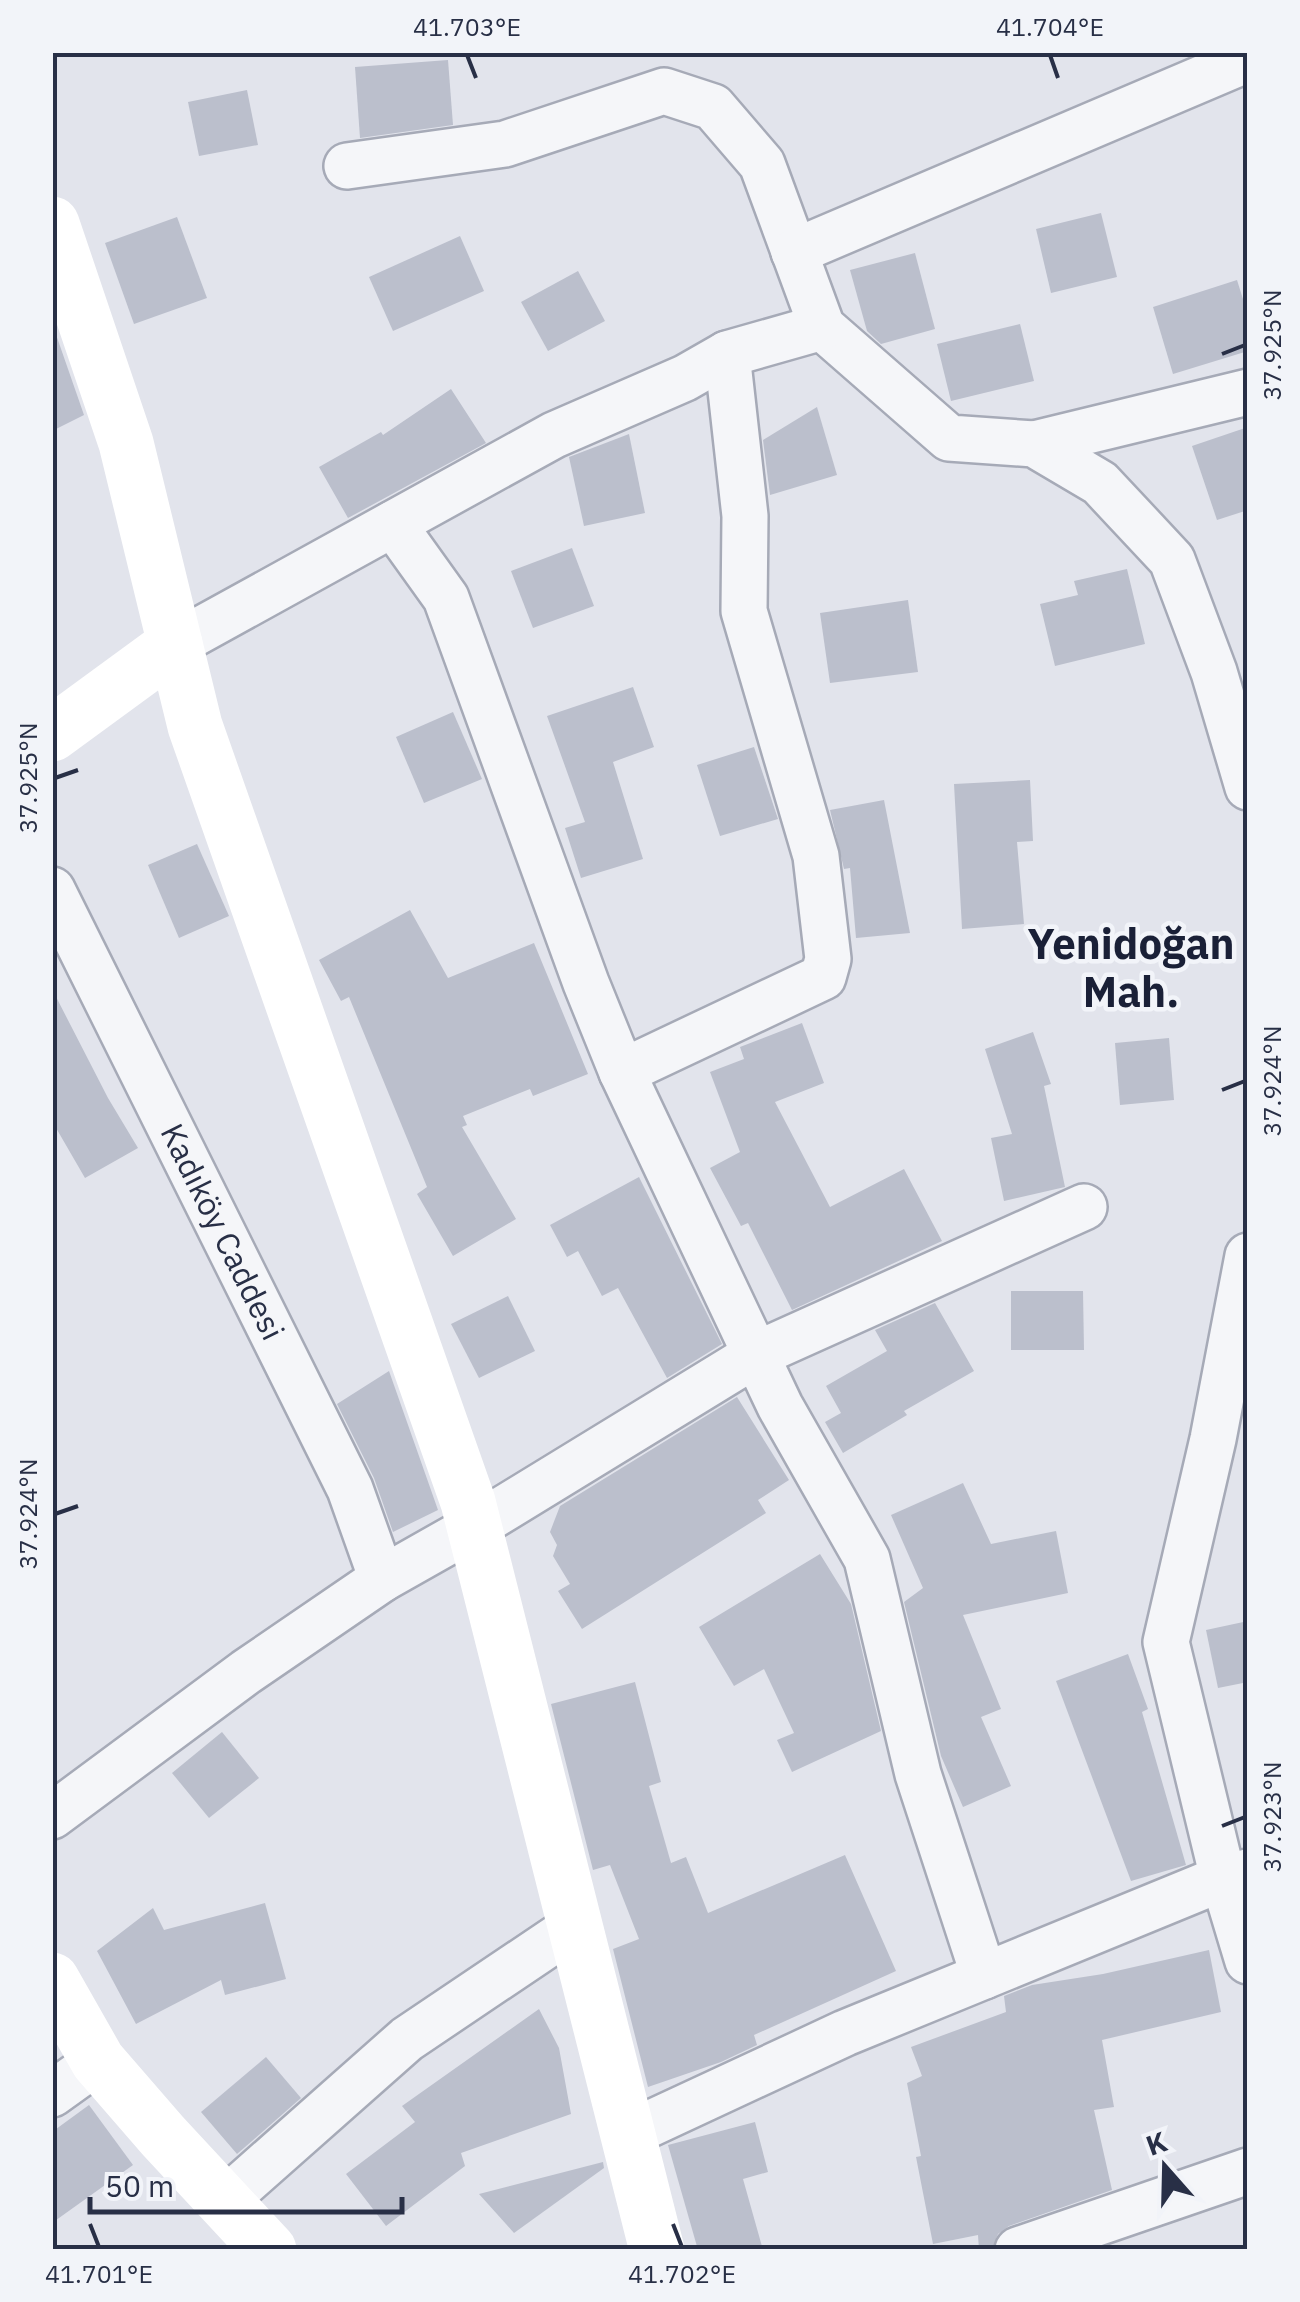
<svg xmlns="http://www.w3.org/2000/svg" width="1300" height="2302" viewBox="0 0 1300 2302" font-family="'IBM Plex Sans',sans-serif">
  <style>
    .building { fill: #bbbfcc }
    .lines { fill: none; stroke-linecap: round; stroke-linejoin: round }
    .street-casing { stroke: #a6aab7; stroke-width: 50 }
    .street { stroke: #f5f6f9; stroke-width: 45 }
    .secondary { stroke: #fff; stroke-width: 55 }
    .ticks { fill: none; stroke: #282f46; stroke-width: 4 }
    .labels { text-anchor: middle; stroke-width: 9; stroke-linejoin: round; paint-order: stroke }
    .street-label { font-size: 32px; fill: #282f46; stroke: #f2f4f9 }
    .district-label { font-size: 42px; font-weight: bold; fill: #1a2037; stroke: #f2f4f9 }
    .neatline { fill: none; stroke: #282f46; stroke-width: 4 }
    .ticks-label { font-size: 25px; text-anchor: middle; fill: #282f46 }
  </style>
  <rect width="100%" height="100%" fill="#e2e4ec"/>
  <g class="building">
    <path d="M448,60L453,125L360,138L355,67Z"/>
    <path d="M247,90L258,145L199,156L188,102Z"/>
    <path d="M1101,213L1117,277L1051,293L1036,229Z"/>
    <path d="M177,217L207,298L134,324L105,243Z"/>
    <path d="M460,236L484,291L393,331L369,277Z"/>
    <path d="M915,253L935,329L881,344L867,331L850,270Z"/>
    <path d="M578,271L605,321L548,351L521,302Z"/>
    <path d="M1237,280L1248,315V351L1173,374L1153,307Z"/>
    <path d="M52,323L84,415L52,431Z"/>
    <path d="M1020,324L1034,381L951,401L937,344Z"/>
    <path d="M451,389L486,443L348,518L319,467L381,432L383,435Z"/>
    <path d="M817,407L837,475L770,495L763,440Z"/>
    <path d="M1248,427V510L1217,520L1192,446Z"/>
    <path d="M629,434L645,513L584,526L569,457Z"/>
    <path d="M572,548L594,606L533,628L511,571Z"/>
    <path d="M1127,569L1145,644L1055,666L1040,604L1078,595L1074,581Z"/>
    <path d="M908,600L918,672L830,683L820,613Z"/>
    <path d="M633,687L654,747L613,762L643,859L581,878L565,828L585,822L547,716Z"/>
    <path d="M453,712L482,779L424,803L396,737Z"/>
    <path d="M754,747L778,819L720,836L697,765Z"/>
    <path d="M1030,780L1033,841L1017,842L1024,924L962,929L954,784Z"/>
    <path d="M884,800L910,933L856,938L850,868L844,869L830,810Z"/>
    <path d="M197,844L229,916L179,938L148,865Z"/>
    <path d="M410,910L448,978L534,943L588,1074L533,1096L530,1089L463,1116L467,1125L462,1127L516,1219L453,1256L417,1194L427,1187L349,997L341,1001L319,960Z"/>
    <path d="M52,989L108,1098L138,1148L85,1178L52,1121Z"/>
    <path d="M802,1023L824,1083L775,1102L830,1207L904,1169L942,1241L792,1310L748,1223L741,1226L710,1168L740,1152L710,1072L744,1059L740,1047Z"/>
    <path d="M1033,1032L1051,1084L1044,1086L1065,1187L1004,1201L991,1138L1012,1134L985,1049Z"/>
    <path d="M1169,1038L1174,1100L1120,1105L1115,1043Z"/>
    <path d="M639,1177L722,1344L667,1378L618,1288L602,1296L578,1251L567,1257L550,1225Z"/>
    <path d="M1011,1291H1083L1084,1350H1011Z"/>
    <path d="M508,1296L535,1351L479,1378L451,1324Z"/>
    <path d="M935,1303L974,1371L904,1411L907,1415L843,1453L825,1422L841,1413L826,1386L887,1351L875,1330Z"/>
    <path d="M389,1371L438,1510L393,1532L374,1478L337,1404Z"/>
    <path d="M737,1397L789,1480L758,1500L766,1513L582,1629L558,1591L570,1584L553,1556L557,1545L550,1532L560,1506Z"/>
    <path d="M963,1483L991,1544L1056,1531L1068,1593L963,1615L1001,1709L981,1717L1011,1786L963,1807L941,1756L904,1602L923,1588L891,1515Z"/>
    <path d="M820,1554L851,1604L881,1731L792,1772L777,1740L794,1733L764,1669L734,1686L699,1627Z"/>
    <path d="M1248,1621V1682L1218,1688L1206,1630Z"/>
    <path d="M1128,1654L1148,1709L1142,1712L1186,1865L1131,1881L1056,1681Z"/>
    <path d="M635,1682L661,1782L649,1786L671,1863L686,1857L708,1913L845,1855L896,1971L754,2035L757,2045L721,2062L648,2087L613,1949L639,1939L610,1865L593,1870L551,1704Z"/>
    <path d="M222,1732L259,1778L209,1818L172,1773Z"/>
    <path d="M265,1903L286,1979L225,1995L221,1980L136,2024L97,1951L153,1908L164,1930Z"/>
    <path d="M1209,1950L1221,2012L1102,2040L1114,2107L1094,2110L1112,2190L1009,2226L998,2234L992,2250H979L978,2235L933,2244L916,2157L921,2156L907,2083L922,2076L911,2047L1006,2012L1004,1996L1032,1985L1103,1974Z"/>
    <path d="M539,2009L559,2048L571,2114L461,2153L465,2166L386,2226L346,2174L415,2122L402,2106Z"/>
    <path d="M266,2057L301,2098L237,2154L201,2112Z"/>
    <path d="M89,2105L133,2165L52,2223V2132Z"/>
    <path d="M755,2122L768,2172L743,2179L763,2250H698L668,2145Z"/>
    <path d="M603,2162L604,2168L514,2233L479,2194Z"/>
  </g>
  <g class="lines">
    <defs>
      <g id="street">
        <path d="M347,166L505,144L664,91L713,107L762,164L822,327L949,438L1034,444L1100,483L1172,560L1214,672L1248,787"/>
        <path d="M794,252L1248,59"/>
        <path d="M1034,444L1248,392"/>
        <path d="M393,524L446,598L586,983L622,1072L780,1406L867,1559L918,1774L984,1976"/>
        <path d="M175,644L554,435L685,378L727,354L822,327"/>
        <path id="s1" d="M52,890L350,1489L382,1579"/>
        <path d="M622,1072L823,977L828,959L816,856L744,611L745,516L727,354"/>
        <path d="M1248,1256L1213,1439L1166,1642L1223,1878L1248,1961"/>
        <path d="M52,1816L246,1672L382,1579L474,1527L755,1355L1084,1207"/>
        <path d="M52,2094L98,2061"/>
        <path d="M628,2134L845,2033L1223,1878L1248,1872"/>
        <path d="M224,2201L407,2039L575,1926"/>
        <path d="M1018,2250L1248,2171"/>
      </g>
    </defs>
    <use href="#street" class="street-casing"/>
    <use href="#street" class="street"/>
    <g class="secondary">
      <path d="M52,224L126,443L195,726L468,1502L657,2250"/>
      <path d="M52,734L175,644"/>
      <path d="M52,1980L98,2061L163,2136L269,2250"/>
    </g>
  </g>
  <path class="ticks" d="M467,55L476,78M1050,55L1058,78M1222,354L1245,345M55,778L78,770M1222,1090L1245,1081M55,1514L78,1506M1222,1826L1245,1817M90,2224L99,2247M673,2224L682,2247"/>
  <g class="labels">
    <g class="street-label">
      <text dy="11" stroke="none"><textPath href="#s1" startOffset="382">Kadıköy Caddesi</textPath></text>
    </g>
    <g class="district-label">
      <text x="1131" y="959">Yenidoğan<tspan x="1131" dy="48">Mah.</tspan></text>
    </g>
  </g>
  <rect width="1300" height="2302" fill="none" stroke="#f2f4f9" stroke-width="110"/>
  <g transform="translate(1165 2167) rotate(340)" stroke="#f2f4f9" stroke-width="8" paint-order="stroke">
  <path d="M0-8L18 38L0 25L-18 38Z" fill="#282f46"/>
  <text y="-15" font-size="28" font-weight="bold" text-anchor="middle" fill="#282f46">K</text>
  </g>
  <path d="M90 2197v15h312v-15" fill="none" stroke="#282f46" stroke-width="5"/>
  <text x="105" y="2197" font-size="30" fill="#282f46" stroke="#f2f4f9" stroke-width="8" paint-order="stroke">50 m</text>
  <rect x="55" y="55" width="1190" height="2192" class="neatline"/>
  <g class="ticks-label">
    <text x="467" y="36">41.703°E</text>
    <text x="1050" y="36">41.704°E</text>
    <text transform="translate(1272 345) rotate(-90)" y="9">37.925°N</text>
    <text transform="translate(28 778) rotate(-90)" y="9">37.925°N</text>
    <text transform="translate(1272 1081) rotate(-90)" y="9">37.924°N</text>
    <text transform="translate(28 1514) rotate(-90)" y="9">37.924°N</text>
    <text transform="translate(1272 1817) rotate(-90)" y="9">37.923°N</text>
    <text x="99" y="2283">41.701°E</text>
    <text x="682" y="2283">41.702°E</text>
  </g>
</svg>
